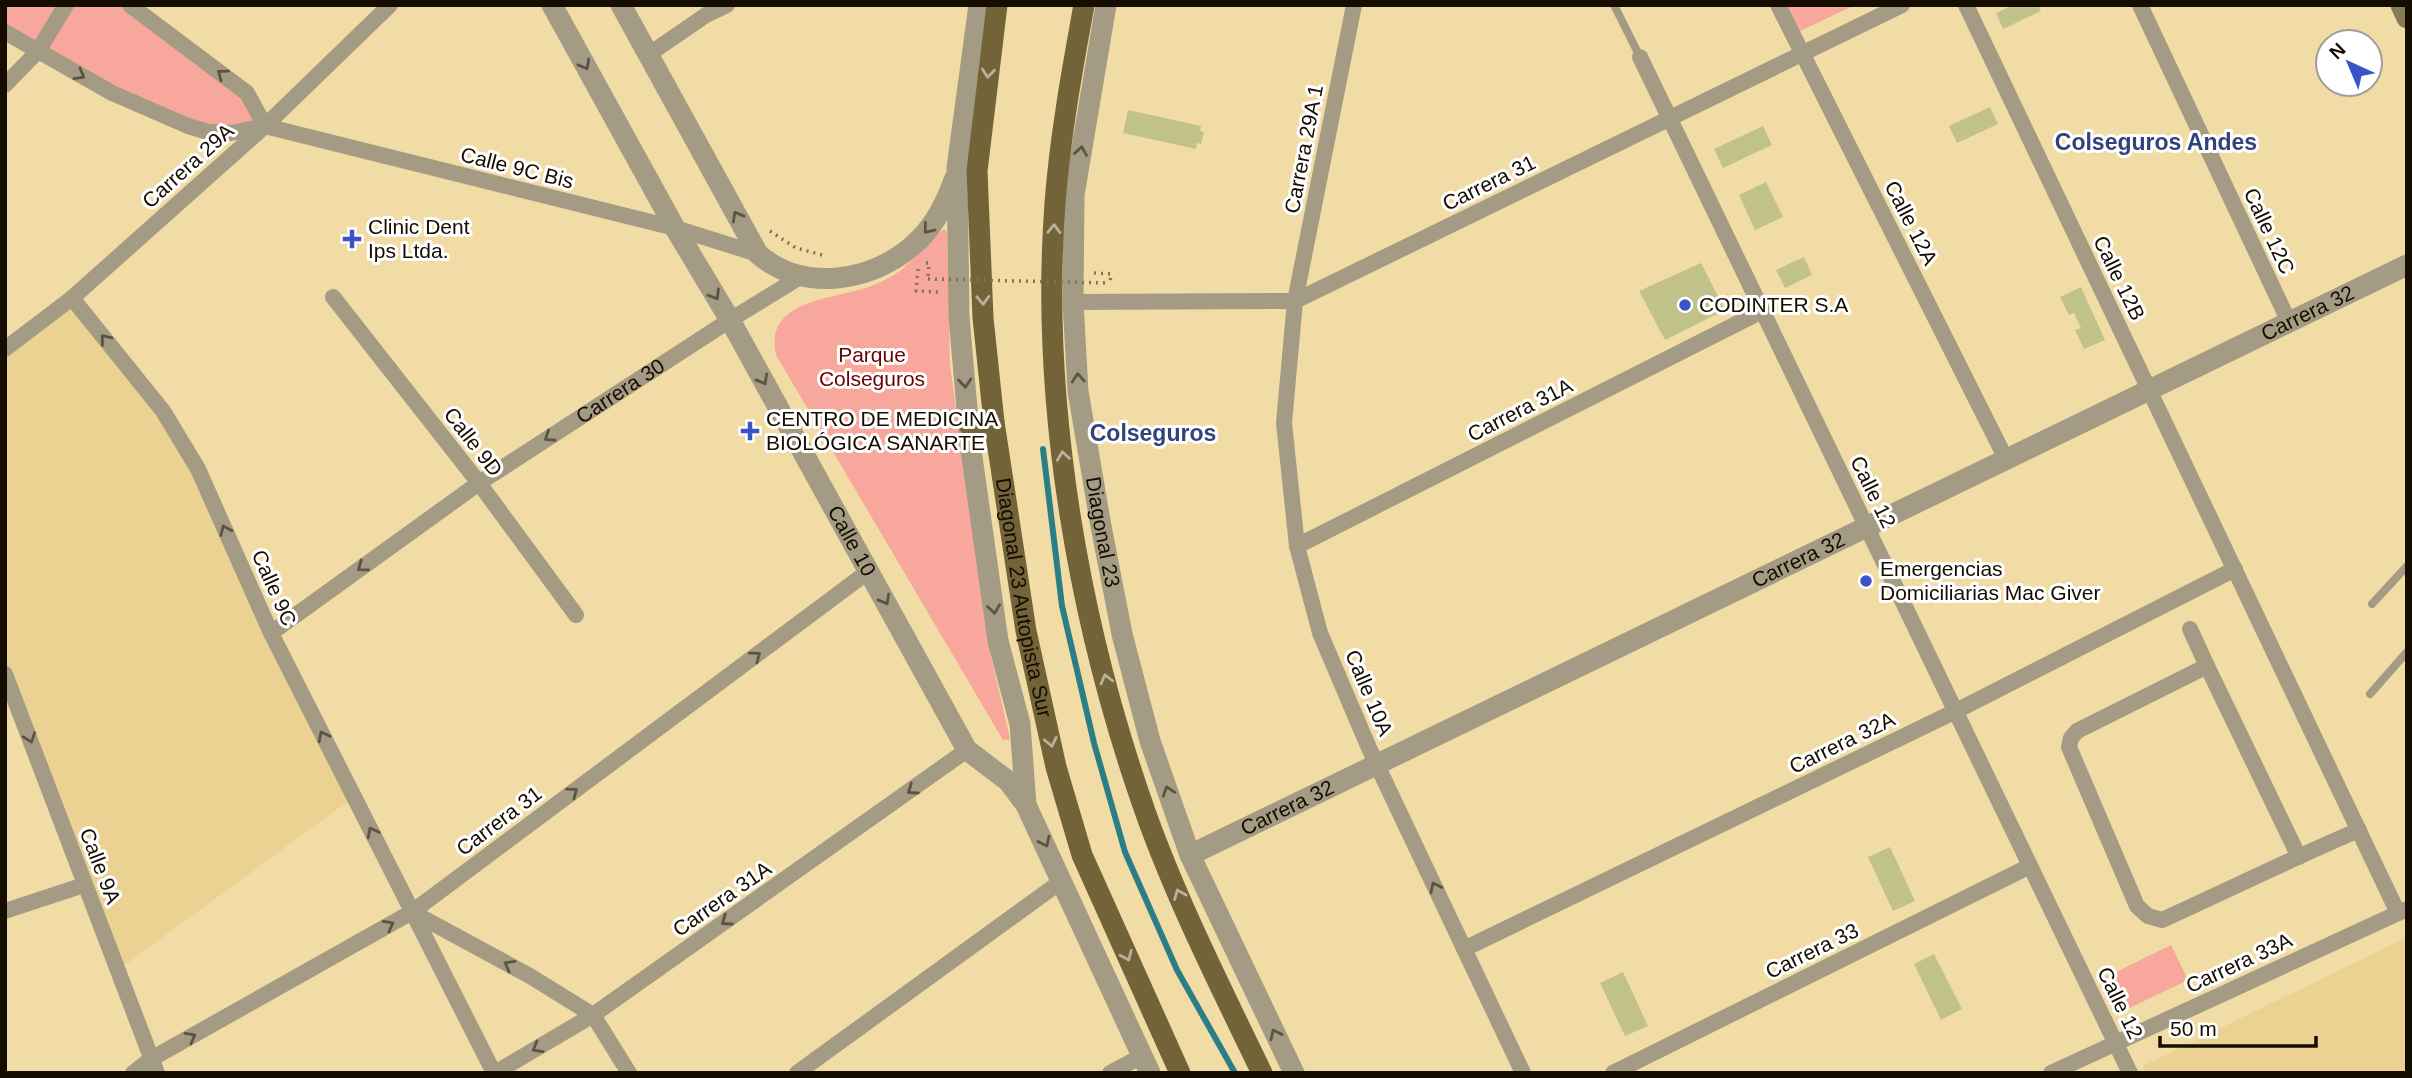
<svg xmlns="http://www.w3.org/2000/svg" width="2412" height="1078" viewBox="0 0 2412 1078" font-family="Helvetica,sans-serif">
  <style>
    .built { fill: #ebd293 }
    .green { fill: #f7a79b }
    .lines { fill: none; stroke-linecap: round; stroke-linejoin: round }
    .stream { stroke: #2c7e86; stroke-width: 6 }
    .building { fill: #c1c289 }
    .path { stroke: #827452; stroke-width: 3.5; stroke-dasharray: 2 5; stroke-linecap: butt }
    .service { stroke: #a49b84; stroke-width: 8 }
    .minor { stroke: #a49b84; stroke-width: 16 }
    .tertiary { stroke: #a49b84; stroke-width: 21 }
    .secondary { stroke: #877a58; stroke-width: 21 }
    .primary { stroke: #736338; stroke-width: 21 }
    .path-bridge { stroke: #827452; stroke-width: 3.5; stroke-dasharray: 2 5; stroke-linecap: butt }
    .oneway { stroke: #5c5442 }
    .oneway2 { stroke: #b9b19c }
    .poi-dot { fill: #3954c6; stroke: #fff; stroke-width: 2.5 }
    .labels { text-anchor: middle; stroke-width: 6; stroke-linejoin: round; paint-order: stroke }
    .street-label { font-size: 21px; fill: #150d00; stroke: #fff }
    .poi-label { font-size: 21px; fill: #150d00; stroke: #fff; text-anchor: start }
    .park-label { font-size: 21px; fill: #6b0202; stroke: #fff }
    .neighbourhood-label { font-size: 23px; font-weight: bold; fill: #31427c; stroke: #fff }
  </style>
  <rect width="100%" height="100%" fill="#f2dca5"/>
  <g class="built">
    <path d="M72,298L163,411L354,797L118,970L5,674V349Z"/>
    <path d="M2407,937V1073H2146L2143,1066Z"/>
  </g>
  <g class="green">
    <path d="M5,5H130L247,93L265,126H188L5,32Z"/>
    <path d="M1783,5H1855L1796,33Z"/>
    <path d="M944,229L947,232L950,365L988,643L1010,739L1003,740L776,355C765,302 825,300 862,289C874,286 890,278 901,270C916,258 929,241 944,229Z"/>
    <path d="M2171,945L2188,980L2121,1012L2104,978Z"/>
  </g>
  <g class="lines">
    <path class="stream" d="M1043,449L1062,606L1094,743L1125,852L1177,970L1235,1073"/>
  </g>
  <g class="building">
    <path d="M2013,5H2038L2041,11L2003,29L1996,13Z"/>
    <path d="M1990,107L1998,124L1957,143L1949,126Z"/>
    <path d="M1128,110L1201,126L1200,131L1204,132L1201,144L1197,143L1196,149L1123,133Z"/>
    <path d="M1763,126L1772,145L1723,168L1714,149Z"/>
    <path d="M1766,182L1783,217L1755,230L1739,195Z"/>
    <path d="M1804,257L1812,275L1785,288L1776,270Z"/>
    <path d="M1701,263L1725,310L1665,340L1639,291Z"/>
    <path d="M2081,287L2105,340L2084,349L2075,330L2081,328L2074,313L2069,315L2060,297Z"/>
    <path d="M1890,847L1915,901L1893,911L1868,857Z"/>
    <path d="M1934,954L1962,1009L1941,1020L1914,964Z"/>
    <path d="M1623,972L1648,1026L1625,1036L1600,983Z"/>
  </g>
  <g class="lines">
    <g class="path">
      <path d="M770,231L796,248L826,256"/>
      <path d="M926,263H929L928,279"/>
      <path d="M918,269L916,291L939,292"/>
      <path d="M1094,273L1111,274L1110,283"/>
    </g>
    <g class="service">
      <path d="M1614,5L1640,57"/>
      <path d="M2372,604L2407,566"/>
      <path d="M2370,694L2407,652"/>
    </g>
    <g class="minor">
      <path d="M130,5L247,93L265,126"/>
      <path d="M1354,5L1295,301L1284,423L1297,546L1320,633L1369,748L1523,1073"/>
      <path d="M1778,5L2006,459"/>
      <path d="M1966,5L2398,913"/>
      <path d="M2140,5L2289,322"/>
      <path d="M5,32L112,93L188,126L208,132L231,133L265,126L675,228L758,254"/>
      <path d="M648,55L706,15L727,5"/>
      <path d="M1640,57L2130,1073"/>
      <path d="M5,85L38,51L66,5"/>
      <path d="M333,297L479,483L576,615"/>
      <path d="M72,298L163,411L198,469L271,633L494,1073"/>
      <path d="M1073,302L1295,301L1902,5"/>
      <path d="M5,349L72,298L265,126L390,5"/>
      <path d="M1297,546L1762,311"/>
      <path d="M2190,629L2207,666"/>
      <path id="s1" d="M271,633L479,483L730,320L800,277"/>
      <path d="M5,674L157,1073"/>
      <path d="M2299,857L2207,666L2077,731L2071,738L2069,747L2137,906L2148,916L2162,920C2228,890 2293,858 2359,830"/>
      <path d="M5,911L84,885"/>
      <path d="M412,912L530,976L593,1015L629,1073"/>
      <path d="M1464,949L1956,711L2235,569"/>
      <path d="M133,1073L151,1059L412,912L869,571"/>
      <path d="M495,1073L593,1015L967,750"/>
      <path d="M797,1073L1063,880"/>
      <path d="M1110,1073L1142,1056"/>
      <path d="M1613,1073L2030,866"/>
      <path d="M2051,1073L2407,909"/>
    </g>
    <g class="tertiary">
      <path id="s2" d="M552,5L675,228L730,320L967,750L1008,781L1026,805L1150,1073"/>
      <path d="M621,5L758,254C802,292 868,283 911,247C932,230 945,206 954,180"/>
      <path d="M979,5L957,168L959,317L970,443L998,641L1020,724L1026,805"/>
      <path id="s3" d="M1106,5L1074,195L1073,302L1078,391L1100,521L1122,634L1150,741L1190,855L1294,1073"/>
      <path id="s4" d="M1190,855L2407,265"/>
    </g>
    <path class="secondary" d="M2401,5L2407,18"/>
    <g class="primary">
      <path id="s5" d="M997,5L977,171L983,318L994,422L1026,631L1056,767L1082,855L1180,1073"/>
      <path d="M1084,5C1072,71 1060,137 1055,203C1040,404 1079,625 1146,814C1178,903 1221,988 1262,1073"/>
      <path d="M969,425L994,422"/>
    </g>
    <path class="path-bridge" d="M928,279L1110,283"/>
  </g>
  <defs><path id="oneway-chevron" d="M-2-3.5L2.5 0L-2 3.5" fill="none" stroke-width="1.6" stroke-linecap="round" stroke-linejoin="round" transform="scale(1.75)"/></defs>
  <g class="oneway">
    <use href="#oneway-chevron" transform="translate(585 65) rotate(61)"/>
    <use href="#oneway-chevron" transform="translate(222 74) rotate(-143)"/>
    <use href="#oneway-chevron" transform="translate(80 75) rotate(29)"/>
    <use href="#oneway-chevron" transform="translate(1081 151) rotate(-81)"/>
    <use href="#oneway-chevron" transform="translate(737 216) rotate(-119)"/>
    <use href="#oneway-chevron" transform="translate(928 229) rotate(128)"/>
    <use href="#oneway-chevron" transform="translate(715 295) rotate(59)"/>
    <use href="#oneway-chevron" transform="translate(105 339) rotate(-129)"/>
    <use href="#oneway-chevron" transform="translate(1078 378) rotate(-94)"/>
    <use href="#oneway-chevron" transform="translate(763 380) rotate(61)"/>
    <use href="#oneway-chevron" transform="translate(965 383) rotate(85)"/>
    <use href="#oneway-chevron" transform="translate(549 437) rotate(147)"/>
    <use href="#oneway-chevron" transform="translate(225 530) rotate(-114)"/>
    <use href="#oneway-chevron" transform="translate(362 567) rotate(144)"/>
    <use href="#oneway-chevron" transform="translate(885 600) rotate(61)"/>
    <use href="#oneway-chevron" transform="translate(994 609) rotate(82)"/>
    <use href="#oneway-chevron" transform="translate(756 656) rotate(-37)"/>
    <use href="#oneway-chevron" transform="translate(323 736) rotate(-117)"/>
    <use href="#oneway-chevron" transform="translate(30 738) rotate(70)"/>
    <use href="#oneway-chevron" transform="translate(912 790) rotate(145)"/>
    <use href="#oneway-chevron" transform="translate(1168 791) rotate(-109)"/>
    <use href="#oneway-chevron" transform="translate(573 792) rotate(-37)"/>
    <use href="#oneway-chevron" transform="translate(372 832) rotate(-117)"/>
    <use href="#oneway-chevron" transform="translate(1045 842) rotate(64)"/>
    <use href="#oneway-chevron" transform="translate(1435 887) rotate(-116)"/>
    <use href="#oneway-chevron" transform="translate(726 921) rotate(145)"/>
    <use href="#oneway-chevron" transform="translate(389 925) rotate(-29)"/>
    <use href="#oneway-chevron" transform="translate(509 965) rotate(-151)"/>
    <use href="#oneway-chevron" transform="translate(1275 1034) rotate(-116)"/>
    <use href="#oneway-chevron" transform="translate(191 1037) rotate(-29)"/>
    <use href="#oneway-chevron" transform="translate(537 1048) rotate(150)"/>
  </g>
  <g class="oneway2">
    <use href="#oneway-chevron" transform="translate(988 73) rotate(96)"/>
    <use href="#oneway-chevron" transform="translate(1054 229) rotate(-88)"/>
    <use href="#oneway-chevron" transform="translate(983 300) rotate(88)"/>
    <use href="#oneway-chevron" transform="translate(1063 456) rotate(-98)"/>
    <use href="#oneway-chevron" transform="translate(1106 679) rotate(-105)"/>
    <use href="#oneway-chevron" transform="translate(1051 742) rotate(78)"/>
    <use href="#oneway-chevron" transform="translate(1179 894) rotate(-112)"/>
    <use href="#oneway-chevron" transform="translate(1127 956) rotate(66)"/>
  </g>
  <g class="poi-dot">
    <path d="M348.5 228.5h7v7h7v7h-7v7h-7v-7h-7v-7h7z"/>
    <circle cx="1685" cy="305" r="7"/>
    <path d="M746.5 420.5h7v7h7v7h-7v7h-7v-7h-7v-7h7z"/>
    <circle cx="1866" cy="581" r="7"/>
  </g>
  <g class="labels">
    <g class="street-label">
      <text transform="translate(1304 149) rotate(-79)" y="7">Carrera 29A 1</text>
      <text transform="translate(188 166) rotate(-42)" y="7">Carrera 29A</text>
      <text transform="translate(517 168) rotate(14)" y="7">Calle 9C Bis</text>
      <text transform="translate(1489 183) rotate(-26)" y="7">Carrera 31</text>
      <text transform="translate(1911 223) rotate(63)" y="7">Calle 12A</text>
      <text transform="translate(2269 231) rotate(65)" y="7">Calle 12C</text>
      <text transform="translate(2119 278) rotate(64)" y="7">Calle 12B</text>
      <text dy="7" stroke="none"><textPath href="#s4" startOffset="1242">Carrera 32</textPath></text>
      <text dy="7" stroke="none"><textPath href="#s1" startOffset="425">Carrera 30</textPath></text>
      <text transform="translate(1520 410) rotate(-27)" y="7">Carrera 31A</text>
      <text transform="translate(473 442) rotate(52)" y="7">Calle 9D</text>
      <text transform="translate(1873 492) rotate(64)" y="7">Calle 12</text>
      <text dy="7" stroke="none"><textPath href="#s3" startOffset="532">Diagonal 23</textPath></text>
      <text dy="7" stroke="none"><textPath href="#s2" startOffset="614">Calle 10</textPath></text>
      <text dy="7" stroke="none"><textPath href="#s4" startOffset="676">Carrera 32</textPath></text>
      <text transform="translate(274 588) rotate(66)" y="7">Calle 9C</text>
      <text dy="7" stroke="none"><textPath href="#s5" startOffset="597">Diagonal 23 Autopista Sur</textPath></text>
      <text transform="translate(1369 693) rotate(67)" y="7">Calle 10A</text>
      <text transform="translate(1842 743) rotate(-26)" y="7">Carrera 32A</text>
      <text dy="7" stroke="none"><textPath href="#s4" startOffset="108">Carrera 32</textPath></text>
      <text transform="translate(499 821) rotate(-37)" y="7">Carrera 31</text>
      <text transform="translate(100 866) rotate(69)" y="7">Calle 9A</text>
      <text transform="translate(722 899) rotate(-35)" y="7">Carrera 31A</text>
      <text transform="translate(1812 951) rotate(-26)" y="7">Carrera 33</text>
      <text transform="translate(2239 963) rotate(-25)" y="7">Carrera 33A</text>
      <text transform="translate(2120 1003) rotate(64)" y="7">Calle 12</text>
    </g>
    <g class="poi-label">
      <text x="368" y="234">Clinic Dent<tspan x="368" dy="24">Ips Ltda.</tspan></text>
      <text x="1699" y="312">CODINTER S.A</text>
      <text x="766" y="426">CENTRO DE MEDICINA<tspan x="766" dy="24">BIOLÓGICA SANARTE</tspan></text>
      <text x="1880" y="576">Emergencias<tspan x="1880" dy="24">Domiciliarias Mac Giver</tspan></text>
    </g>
    <g class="park-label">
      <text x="872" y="362">Parque<tspan x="872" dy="24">Colseguros</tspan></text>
    </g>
    <g class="neighbourhood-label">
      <text x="2156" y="150">Colseguros Andes</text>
      <text x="1153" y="441">Colseguros</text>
    </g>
  </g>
  <rect width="2412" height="1078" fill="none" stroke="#150d00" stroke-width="14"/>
  <g transform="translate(2349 63) rotate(316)"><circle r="33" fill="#ffffff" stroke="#a19e99" stroke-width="2"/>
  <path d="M0-5L12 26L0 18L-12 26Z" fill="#3954c6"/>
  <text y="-10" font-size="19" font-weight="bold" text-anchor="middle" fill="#150d00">N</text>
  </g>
  <path d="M2160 1036v10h156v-10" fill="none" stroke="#150d00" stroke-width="3.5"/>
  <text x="2170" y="1036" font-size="21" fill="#150d00" stroke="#ffffff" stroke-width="5" paint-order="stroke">50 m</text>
</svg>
